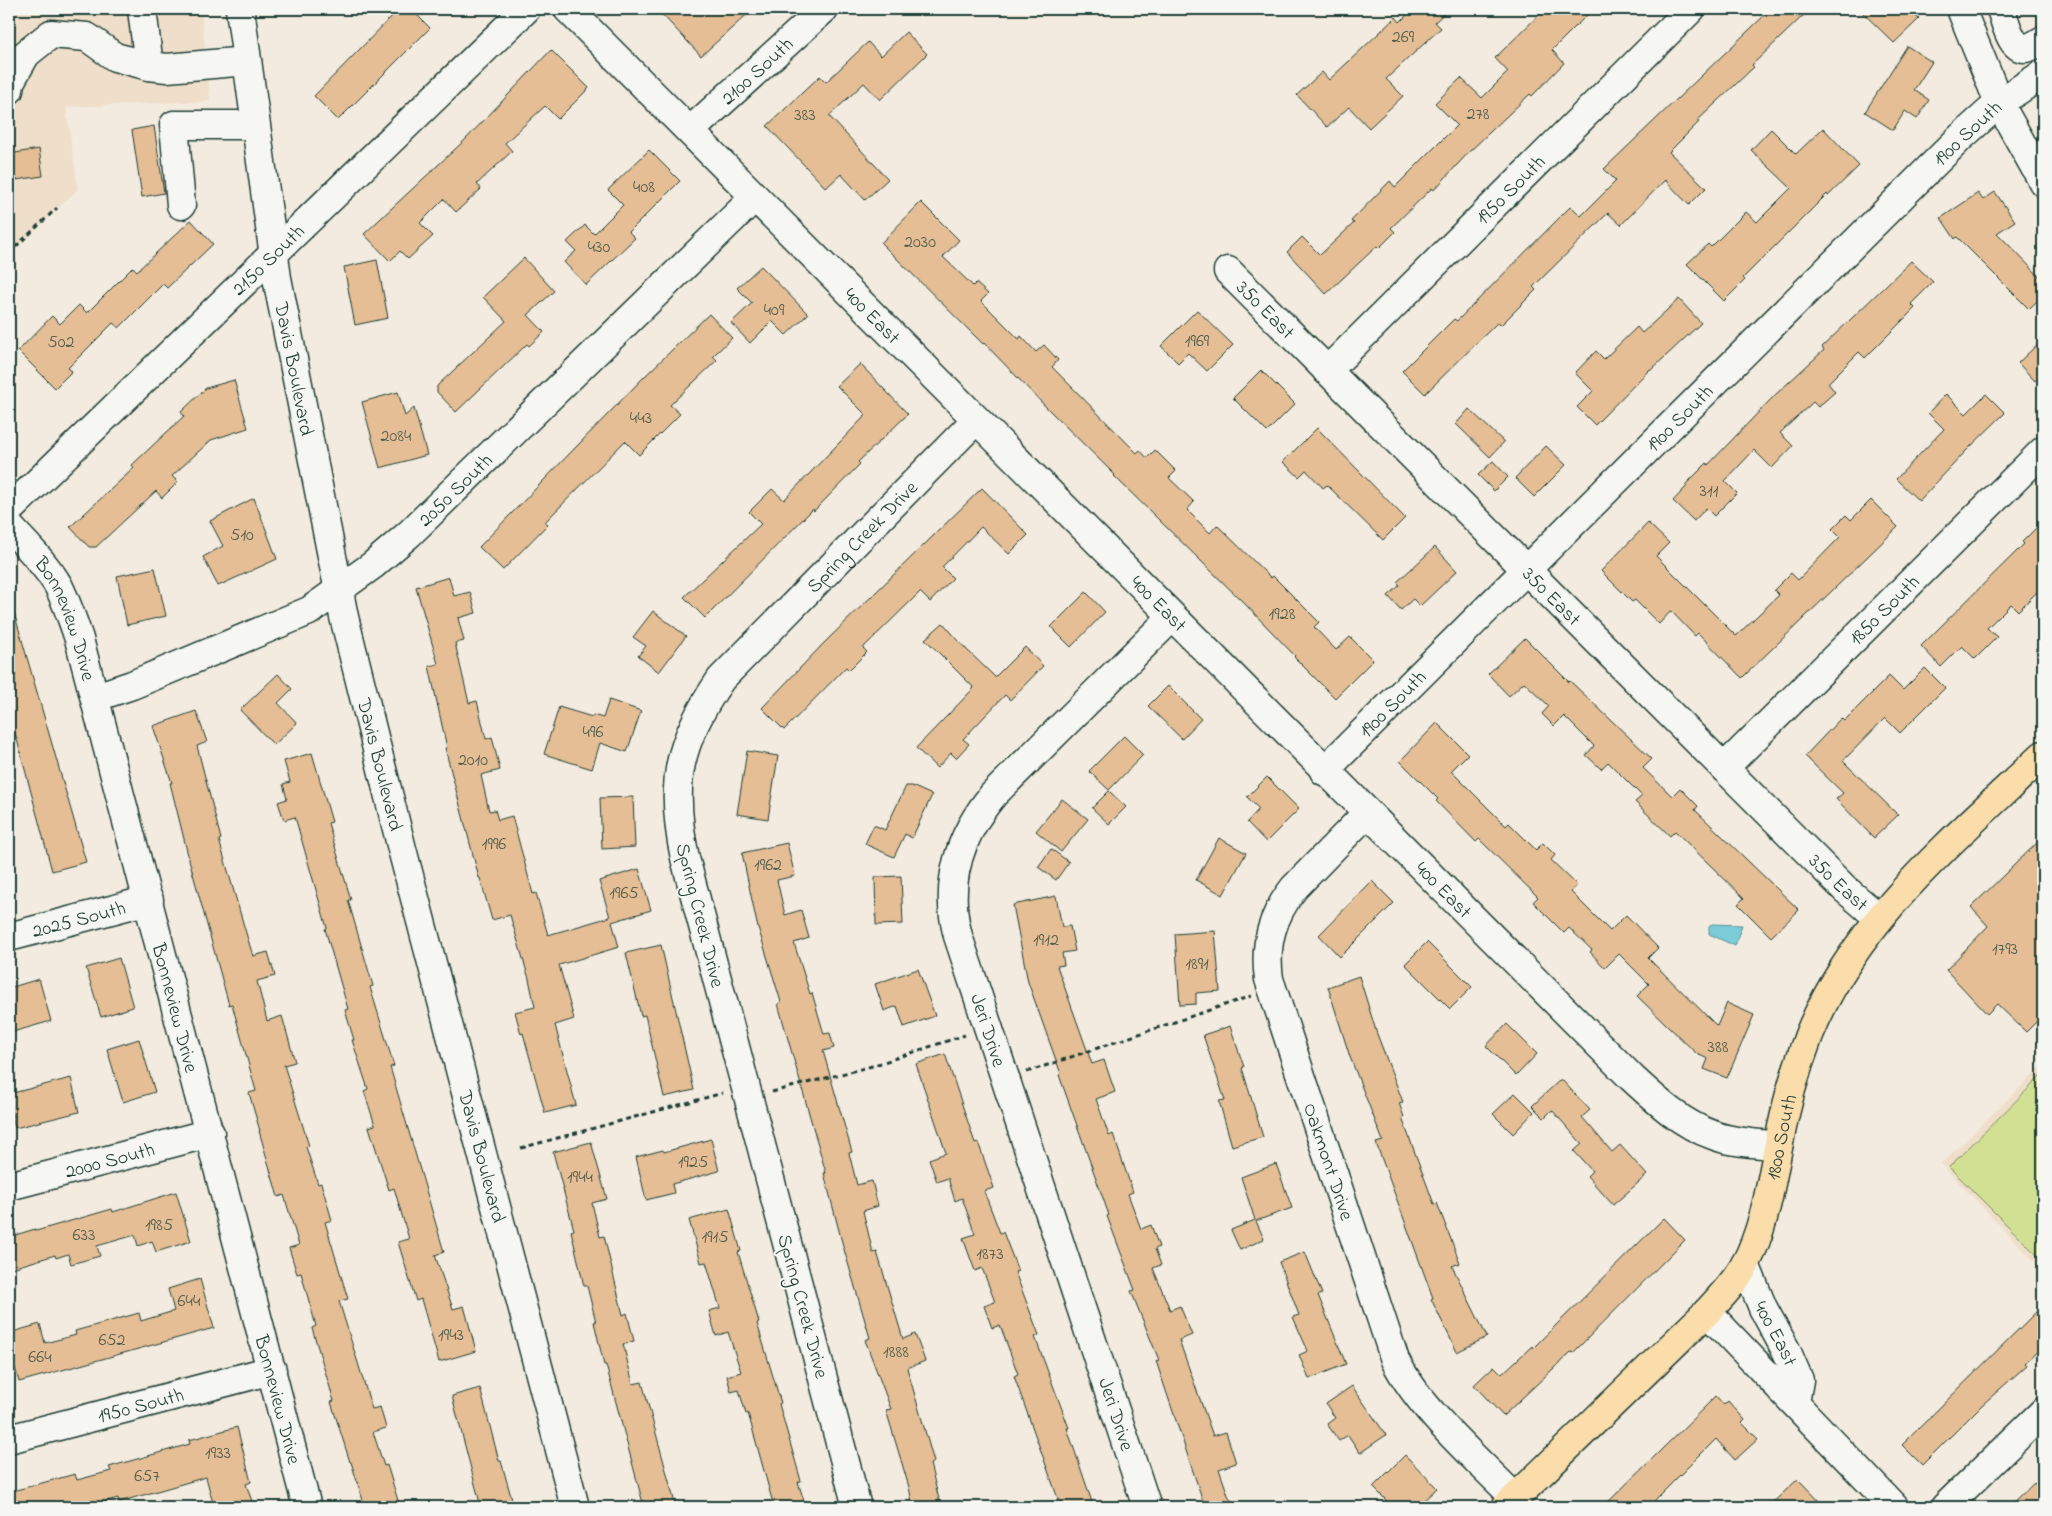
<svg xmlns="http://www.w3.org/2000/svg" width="2052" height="1516" viewBox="0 0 2052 1516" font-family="'Indie Flower',sans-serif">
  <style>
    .built { fill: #efdec9 }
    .green { fill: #d2e093; stroke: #788e64 }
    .water { fill: #7ccbd8; stroke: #579296 }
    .building { fill: #e5be95; stroke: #1f3d34 }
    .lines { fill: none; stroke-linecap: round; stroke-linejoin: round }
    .minor-casing { stroke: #1f3d34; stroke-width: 31 }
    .major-casing { stroke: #1f3d34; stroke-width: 31 }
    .path { stroke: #1f3d34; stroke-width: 3; stroke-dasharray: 5 4; stroke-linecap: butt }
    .minor { stroke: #f6f6f2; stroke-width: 28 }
    .major { stroke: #faddab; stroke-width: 28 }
    .labels { text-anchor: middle; stroke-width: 4; stroke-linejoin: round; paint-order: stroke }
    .number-label { font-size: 18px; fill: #505d4c }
    .street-label { font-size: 20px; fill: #1f3d34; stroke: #f6f6f2 }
  </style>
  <rect width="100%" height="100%" fill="#f3ebdf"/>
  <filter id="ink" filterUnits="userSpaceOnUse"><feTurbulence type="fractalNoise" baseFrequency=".02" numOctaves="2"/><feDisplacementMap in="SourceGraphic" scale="10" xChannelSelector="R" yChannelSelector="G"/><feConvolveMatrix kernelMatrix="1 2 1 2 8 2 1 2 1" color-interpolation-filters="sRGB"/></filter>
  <g filter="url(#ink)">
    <g class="built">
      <path d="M9,9H201L210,101L66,107L78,189L9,255Z"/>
      <path d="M2043,1065V1270L1941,1164Z"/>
    </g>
    <path class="green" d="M2043,1074V1257L2041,1259L1949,1167Z"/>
    <path class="water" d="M1712,924L1742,925L1735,946L1709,934V927Z"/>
    <g class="building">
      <path d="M399,9H411L430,28L338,120L314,96Z"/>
      <path d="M657,9H753L701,56Z"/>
      <path d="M1413,9H1449L1435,22L1441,28L1386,79L1403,96L1369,128L1349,107L1327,127L1297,95L1322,72L1329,80L1396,17L1400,22Z"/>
      <path d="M1545,9H1593L1552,50L1564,63L1532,96L1530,94L1469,152L1434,190L1432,188L1391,228L1395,232L1379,248L1377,246L1326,294L1287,252L1302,237L1320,255L1354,223L1351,221L1390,181L1395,187L1457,125L1435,103L1461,78L1482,98L1508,72L1495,58Z"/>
      <path d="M1771,9H1810L1752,65L1754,67L1697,121L1699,122L1669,152L1706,188L1689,205L1665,180L1621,225L1608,213L1533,287L1536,290L1501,325L1497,323L1425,394L1402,371L1454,319L1457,321L1571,206L1581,216L1616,181L1604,169Z"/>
      <path d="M1859,9H1908L1919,19L1894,43Z"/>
      <path d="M906,32L927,54L880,100L864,83L829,116L888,179L865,200L841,174L826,188L767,126L820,76L826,82L868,42L881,56Z"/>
      <path d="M1907,46L1932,62L1914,90L1929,100L1917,119L1905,111L1893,130L1865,112Z"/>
      <path d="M551,50L589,88L558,119L545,106L505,143L512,151L477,184L481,189L456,212L444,199L420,223L433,236L408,259L400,251L390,261L364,234L466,139Z"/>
      <path d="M154,126L164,193L142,197L132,130Z"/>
      <path d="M1823,128L1859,166L1828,196L1827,194L1743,278L1745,280L1724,301L1687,264L1708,244L1711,247L1746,212L1757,222L1791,188L1751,150L1771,129L1796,154Z"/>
      <path d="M39,149L43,176L9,181V154Z"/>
      <path d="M649,150L680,181L629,232L635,238L586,285L564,262L576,251L567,242L585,225L594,234L623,205L608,190Z"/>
      <path d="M1995,192L2015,221L1997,233L2043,280V295L2029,309L1957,237L1955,239L1941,218L1978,193L1983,200Z"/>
      <path d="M921,202L959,240L943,257L973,286L976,283L988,294L981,301L1019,339L1021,336L1036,352L1044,345L1058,360L1052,367L1137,453L1140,450L1147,458L1155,450L1176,471L1169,478L1194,502L1187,510L1210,533L1217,525L1271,578L1273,576L1319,622L1314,627L1336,650L1350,637L1373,660L1335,698L1294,657L1295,656L1245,604L1114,476L1115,475L1048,409L984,343L983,344L881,243Z"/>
      <path d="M191,220L213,244L167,288L163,284L119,328L113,323L68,368L72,371L55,388L18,351L52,316L60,324L79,305L87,313L133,267L137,271Z"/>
      <path d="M524,258L554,291L528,315L544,332L529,346L527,344L456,412L437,392V386L506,321L483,297Z"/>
      <path d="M377,260L388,318L355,325L344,267Z"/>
      <path d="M1911,261L1933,282L1911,304L1915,308L1865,358L1859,352L1828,383L1835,392L1818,407L1813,402L1780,433L1793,446L1772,468L1754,450L1725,481L1737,493L1714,516L1706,508L1694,521L1673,501L1687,486L1685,485L1707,463L1708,465L1775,395L1824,350L1822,347Z"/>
      <path d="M761,266L808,314L786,335L772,321L750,343L731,323L752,303L737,288Z"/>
      <path d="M1679,299L1701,323L1651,370L1650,369L1595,425L1577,407L1593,391L1575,373L1596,351L1604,359L1637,327L1642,333Z"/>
      <path d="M1197,310L1233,345L1207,371L1188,353L1178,363L1161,346Z"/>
      <path d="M709,314L732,338L713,356L717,360L670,405L680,414L639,455L625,441L545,522L548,524L503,570L479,547L643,378Z"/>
      <path d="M2043,339V374L2035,381L2018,363Z"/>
      <path d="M860,364L908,414L858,462L860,464L814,511L813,509L705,618L684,597L761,524L749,512L772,489L784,500L866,415L837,386Z"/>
      <path d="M1261,370L1295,404L1267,432L1233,398Z"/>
      <path d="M234,380L248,428L211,440L172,476L178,482L162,498L156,491L96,547H89L70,527L134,468L132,465L184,416L181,412L206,388Z"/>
      <path d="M398,392L405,416L414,408L427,455L380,468L362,402Z"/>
      <path d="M1946,394L1966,414L1986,394L2005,413L1966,451L1919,501L1896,479L1944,429L1928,413Z"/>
      <path d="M1469,409L1504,442L1490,457L1456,424Z"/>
      <path d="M1317,428L1405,518L1383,540L1327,485L1323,488L1306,470L1299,477L1283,462Z"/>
      <path d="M1546,446L1566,465L1534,497L1515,478Z"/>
      <path d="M1493,461L1508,477L1494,491L1478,475Z"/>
      <path d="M982,488L1028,535L1009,554L981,527L942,567L953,578L930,602L920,592L863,648L867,652L849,670L846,667L784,730L762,708L823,644Z"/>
      <path d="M254,498L277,559L218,586L203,557L223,546L210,521Z"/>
      <path d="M1871,500L1898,527L1742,678L1698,633L1695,636L1671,611L1659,624L1635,600L1632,602L1601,571L1648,523L1669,543L1656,556L1736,636L1779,595L1774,590L1791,573L1798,580L1840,537L1832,529L1846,515L1851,520Z"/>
      <path d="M2043,521V586L2018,611L2011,604L1987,628L1997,637L1975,659L1962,646L1941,667L1921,646L2024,544L2022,542Z"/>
      <path d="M1435,547L1457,571L1420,606L1413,599L1401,610L1388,596L1400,585L1397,582Z"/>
      <path d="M155,568L166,616L127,625L117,576Z"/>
      <path d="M449,577L454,596L470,592L476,613L458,618L464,641L455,643L469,703L477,701L486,739L492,737L500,770L481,775L489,811L495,810L498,820L512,816L533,894L536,893L548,935L610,917L599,881L639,869L651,910L612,922L619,947L559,965L574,1019L555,1025L576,1105L545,1113L523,1033L521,1034L515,1012L535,1007L529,979L510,915L492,920L480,878H479L445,748H447L429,666L438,664L416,587Z"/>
      <path d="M1086,592L1105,612L1071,647L1051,627Z"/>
      <path d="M9,609H13L86,862L52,871L15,732H13L9,717Z"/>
      <path d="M653,611L686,636L659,672L638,656L646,646L633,637Z"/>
      <path d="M943,623L966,649L995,677L1025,647L1043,666L1010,700L1005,695L963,739L969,744L956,758L951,753L937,768L916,748L974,688L925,639Z"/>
      <path d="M1525,638L1569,682L1570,681L1652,759L1643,768L1672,796L1680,788L1698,806L1695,810L1799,910L1771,937L1738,904L1744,898L1675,831L1670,836L1635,802L1642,796L1608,762L1601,769L1586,755L1594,746L1564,716L1554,726L1542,714L1549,706L1524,682L1509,696L1488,674Z"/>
      <path d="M1925,668L1945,688L1900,733L1885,718L1843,761L1898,815L1874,838L1836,799L1843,793L1805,756L1841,718L1844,721L1889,676L1903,690Z"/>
      <path d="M278,674L292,689L278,703L297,723L274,745L240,710Z"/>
      <path d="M1168,686L1201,719L1182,739L1148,706Z"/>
      <path d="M609,700L641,711L627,752L600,743L592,769L544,754L559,707L592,717L593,715L603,718Z"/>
      <path d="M196,711L207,742L197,746L221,839L219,840L246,933L253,956L268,952L275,976L257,981L267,1021L282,1016L295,1062L284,1065L309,1146L306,1147L318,1184L321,1183L332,1220L325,1222L348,1299L339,1301L372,1409L380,1407L386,1428L373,1432L384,1466L387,1465L400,1507H365L351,1462H350L331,1402L334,1401L312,1328L316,1326L301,1273L297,1274L289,1248L299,1245L284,1195L278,1197L259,1131H260L249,1093L256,1091L232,1004L229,1005L190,863L170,783H172L153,726Z"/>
      <path d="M1437,723L1468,754L1451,771L1506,826L1509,823L1536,850L1543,843L1555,855L1551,860L1577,885L1571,892L1610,931L1626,915L1658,948L1648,958L1717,1026L1727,1003L1754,1015L1727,1078L1704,1069L1708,1059L1697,1054L1637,996L1649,984L1619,954L1605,968L1590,952L1592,950L1569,928L1564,933L1533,902L1538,897L1479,839L1476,842L1436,801L1438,799L1400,761Z"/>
      <path d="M1124,736L1143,755L1109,790L1089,771Z"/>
      <path d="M747,751L778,756L768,819L737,814Z"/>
      <path d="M312,753L332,822L328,823L351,900H348L373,986L370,987L394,1066L390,1067L444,1252L435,1255L453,1309L464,1306L476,1351L439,1362L421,1299L416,1301L398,1242L409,1239L394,1188L389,1190L369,1127L375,1125L364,1091L368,1089L352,1040H354L345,1010L348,1009L325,929L327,928L295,817L284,820L278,802L287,799L283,784L290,782L284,761Z"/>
      <path d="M1267,777L1299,809L1266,842L1247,822L1259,809L1247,797Z"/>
      <path d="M906,786H912L932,795L912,838L905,834L894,857L865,844L874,825L885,830Z"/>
      <path d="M1109,791L1126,807L1109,824L1092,808Z"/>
      <path d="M633,797L635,847L602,849L600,798Z"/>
      <path d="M1062,799L1088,819L1061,852L1036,831Z"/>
      <path d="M2043,837V1015L2026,1032L1997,1004L1987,1014L1946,970L1988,926L1971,907Z"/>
      <path d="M1219,838L1246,853L1223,895L1196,880Z"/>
      <path d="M787,843L795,876L777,880L785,915L801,910L809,938L794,943L810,994L812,993L824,1034L830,1033L834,1048L823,1051L852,1152L849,1153L857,1185L872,1181L878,1206L863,1211L873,1253L877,1252L903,1339L915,1334L925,1361L907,1368L934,1462L930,1464L941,1507H913L909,1487L886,1410L891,1409L865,1340L870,1338L843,1246L824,1173H826L778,1004L781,1002L757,924L742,853Z"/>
      <path d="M1051,849L1069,862L1056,880L1038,867Z"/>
      <path d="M901,876L903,924L876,925L875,877Z"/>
      <path d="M1372,881L1394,903L1340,957L1319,935Z"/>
      <path d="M1056,896L1062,927L1070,926L1075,951L1062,953L1064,965L1057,966L1092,1064L1104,1060L1115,1092L1096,1099L1109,1136L1113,1134L1133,1192L1128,1194L1141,1229L1151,1225L1159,1247L1155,1249L1161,1265L1153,1268L1170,1310L1180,1306L1192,1335L1179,1340L1213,1436L1226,1432L1236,1463L1219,1469L1228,1495L1235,1507H1205L1156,1361L1159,1360L1131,1291L1135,1290L1107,1216L1109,1215L1059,1075L1061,1074L1028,982L1013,905Z"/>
      <path d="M1215,931L1220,991L1196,993V1004L1180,1005L1175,934Z"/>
      <path d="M1427,942L1472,987L1450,1009L1405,964Z"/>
      <path d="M661,945L694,1090L664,1097L645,1015L641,1016L626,953Z"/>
      <path d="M119,958L133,1007L101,1017L86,968Z"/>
      <path d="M918,969L935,1016L904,1027L897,1006L884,1011L875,984Z"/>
      <path d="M1359,976L1377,1034L1403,1102L1399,1103L1404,1117L1402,1118L1434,1204L1437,1203L1460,1263L1452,1266L1487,1337L1457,1352L1431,1299L1433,1298L1376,1143L1383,1141L1350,1057L1328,987Z"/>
      <path d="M39,979L51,1021L9,1033V988Z"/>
      <path d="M1507,1024L1537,1054L1516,1076L1486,1046Z"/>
      <path d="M1230,1026L1244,1067L1242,1068L1263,1137L1232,1146L1219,1101L1225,1100L1203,1035Z"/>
      <path d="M139,1039L155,1092L123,1102L107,1049Z"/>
      <path d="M945,1054L975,1143L978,1142L994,1188L984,1191L1000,1233L1003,1232L1018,1271L1015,1272L1039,1335L1035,1337L1069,1428H1067L1092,1502L1078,1507H1061L1014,1376L1018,1374L1000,1325L992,1328L984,1306L995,1302L982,1268L975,1271L963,1238L975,1234L962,1198L955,1201L948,1178L937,1182L929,1159L946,1153L916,1064Z"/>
      <path d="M71,1078L79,1112L15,1128L9,1102V1094Z"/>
      <path d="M1561,1079L1590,1110L1582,1117L1612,1152L1620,1145L1647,1175L1613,1205L1587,1176L1592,1171L1574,1151L1582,1144L1552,1110L1544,1118L1532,1106Z"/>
      <path d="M1515,1093L1534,1112L1513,1134L1493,1114Z"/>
      <path d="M711,1139L719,1171L672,1184L674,1193L646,1200L636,1157L663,1150L664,1152Z"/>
      <path d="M591,1142L607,1199L592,1203L600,1237L604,1236L623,1315L627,1313L634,1341L623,1344L633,1384L642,1382L676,1507H644L606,1365H604L594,1322H596L587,1286H584L571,1231L574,1230L553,1152Z"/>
      <path d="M1276,1164L1292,1208L1256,1221L1264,1239L1240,1250L1231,1230L1255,1220L1241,1177Z"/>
      <path d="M176,1192L191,1241L156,1252L152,1241L138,1246L135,1235L97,1246L100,1256L71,1264L68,1254L56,1258L55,1255L9,1269V1237L35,1229L36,1231L112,1209L113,1212Z"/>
      <path d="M729,1209L741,1251L738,1252L759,1322L757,1323L781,1403L779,1404L801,1481L798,1482L806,1507H774L748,1413L746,1414L739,1390L731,1392L727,1376L741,1372L728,1332L716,1336L709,1311L720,1308L706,1262L701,1263L689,1220Z"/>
      <path d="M1664,1218L1685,1240L1573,1353L1571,1352L1503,1416L1474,1385L1494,1366L1502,1374L1532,1346L1533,1348Z"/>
      <path d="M1305,1252L1322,1294L1318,1295L1346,1364L1309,1379L1299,1355L1308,1351L1293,1317L1299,1315L1279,1262Z"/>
      <path d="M200,1279L214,1328L19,1382L9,1345V1333L40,1324L45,1343L76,1335L75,1331L139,1313L141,1321L174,1311L168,1289Z"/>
      <path d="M2043,1305V1346L2025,1363L2027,1365L1982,1405L1922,1465L1902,1445Z"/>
      <path d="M1352,1386L1386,1435L1360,1453L1348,1435L1339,1441L1327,1424L1335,1418L1326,1404Z"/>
      <path d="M480,1388L499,1461H501L514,1507H481L452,1396Z"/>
      <path d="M1716,1396L1724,1405L1728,1401L1745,1420L1742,1423L1758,1439L1735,1460L1716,1439L1648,1507H1603Z"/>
      <path d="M237,1427L251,1482L246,1484L254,1507H214L206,1477L119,1502L118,1498L85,1507H9V1492L75,1474L77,1480L111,1471L109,1467L190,1444L189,1440Z"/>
      <path d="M1405,1455L1437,1488L1417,1507H1393L1373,1487Z"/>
      <path d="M1798,1479L1825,1507H1768Z"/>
      <path d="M2034,1483L2043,1492V1507H2009Z"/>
    </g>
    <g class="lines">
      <defs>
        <g id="minor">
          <path d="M142,9L149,66"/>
          <path id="s1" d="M240,9L277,278L344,617L402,849L575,1507"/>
          <path id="s2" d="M568,9L1632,1078C1656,1100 1681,1124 1713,1135C1733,1143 1757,1143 1778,1146"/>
          <path d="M1961,9L1999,103L2043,182"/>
          <path d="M2001,9C2005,20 2010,48 2025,48C2031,48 2038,43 2043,40"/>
          <path d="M9,90L10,82L26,54L51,34L87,37L115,57L149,66L167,68L247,61"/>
          <path id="s3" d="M690,131L824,9"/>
          <path d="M181,205L174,125H255"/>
          <path id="s4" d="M1228,271L1845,889L1879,918"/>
          <path id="s5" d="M1327,371L1691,9"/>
          <path id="s6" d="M9,510L526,9"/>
          <path id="s7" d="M9,526C26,545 45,563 58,585C67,603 73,621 79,639L307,1507"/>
          <path id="s8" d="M96,697L132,685L309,611L373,565L409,534L755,197"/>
          <path id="s9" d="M1724,768L2043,451"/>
          <path id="s10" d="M1324,771L1961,137L1999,103L2043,74"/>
          <path id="s11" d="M1367,813L1294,888C1272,916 1264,944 1269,979L1395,1360C1421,1411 1475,1457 1515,1498"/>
          <path id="s12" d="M9,937L149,900"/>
          <path id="s13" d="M9,1186L210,1133"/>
          <path id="s14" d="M1745,1264L1763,1308L1787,1352L1799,1380L1795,1403"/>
          <path d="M1707,1312L1894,1507"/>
          <path id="s15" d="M9,1439L272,1370"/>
          <path id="s16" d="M857,1507L685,858C669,783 678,742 721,679L976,420"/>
          <path d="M1147,1507L958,936C944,884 959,836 993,795L1172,617"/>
          <path d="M1945,1507L2043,1412"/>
        </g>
        <g id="major">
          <path id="s17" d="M1506,1507L1707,1312C1721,1297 1735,1282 1745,1265C1764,1229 1770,1188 1778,1148C1784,1113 1796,1069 1809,1035C1855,920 1955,839 2043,755"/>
        </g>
      </defs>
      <use href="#minor" class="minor-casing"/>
      <use href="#major" class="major-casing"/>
      <g class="path">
        <path d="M9,253L57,208"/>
        <path d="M1027,1072L1251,996"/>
        <path d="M772,1092L872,1066L965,1035"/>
        <path d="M521,1148L723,1093"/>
      </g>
      <use href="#minor" class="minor"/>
      <use href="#major" class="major"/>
    </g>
  </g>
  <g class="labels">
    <g class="number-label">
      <text x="1403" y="42">269</text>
      <text x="1478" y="119">278</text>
      <text x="805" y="120">383</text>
      <text x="644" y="192">408</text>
      <text x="920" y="247">2030</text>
      <text x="599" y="252">430</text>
      <text x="774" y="315">409</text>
      <text x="1197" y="346">1969</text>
      <text x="61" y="347">502</text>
      <text x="641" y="423">443</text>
      <text x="396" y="441">2084</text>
      <text x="1709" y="496">311</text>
      <text x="242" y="540">510</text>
      <text x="1282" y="619">1928</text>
      <text x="593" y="737">496</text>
      <text x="473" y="765">2010</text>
      <text x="494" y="849">1996</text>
      <text x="768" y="870">1962</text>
      <text x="624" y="898">1965</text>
      <text x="1046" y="945">1912</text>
      <text x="2005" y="954">1793</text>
      <text x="1197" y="969">1891</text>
      <text x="1718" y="1052">388</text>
      <text x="693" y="1167">1925</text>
      <text x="580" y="1182">1944</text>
      <text x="159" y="1230">1985</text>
      <text x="84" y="1240">633</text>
      <text x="715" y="1242">1915</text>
      <text x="990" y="1259">1873</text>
      <text x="189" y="1306">644</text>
      <text x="451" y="1340">1943</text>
      <text x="112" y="1345">652</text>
      <text x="896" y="1357">1888</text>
      <text x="40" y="1362">664</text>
      <text x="218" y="1458">1933</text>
      <text x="147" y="1481">657</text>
    </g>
    <g class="street-label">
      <text dy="7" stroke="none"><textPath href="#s3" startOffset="90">2100 South</textPath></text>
      <text dy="7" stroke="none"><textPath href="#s10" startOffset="906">1900 South</textPath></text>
      <text dy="7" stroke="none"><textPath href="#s5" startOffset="258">1950 South</textPath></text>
      <text dy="7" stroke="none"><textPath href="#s6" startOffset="360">2150 South</textPath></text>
      <text dy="7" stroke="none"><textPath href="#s4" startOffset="54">350 East</textPath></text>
      <text dy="7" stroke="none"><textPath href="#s2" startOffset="432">400 East</textPath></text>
      <text dy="7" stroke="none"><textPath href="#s1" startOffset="364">Davis Boulevard</textPath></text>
      <text dy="7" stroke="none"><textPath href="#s10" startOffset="501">1900 South</textPath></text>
      <text dy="7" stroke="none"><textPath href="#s8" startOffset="420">2050 South</textPath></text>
      <text dy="7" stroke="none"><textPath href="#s16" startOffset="1061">Spring Creek Drive</textPath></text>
      <text dy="7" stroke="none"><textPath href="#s4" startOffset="459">350 East</textPath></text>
      <text dy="7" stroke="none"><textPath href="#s2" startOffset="838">400 East</textPath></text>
      <text dy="7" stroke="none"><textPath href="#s9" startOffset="225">1850 South</textPath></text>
      <text dy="7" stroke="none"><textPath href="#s7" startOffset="111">Bonneview Drive</textPath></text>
      <text dy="7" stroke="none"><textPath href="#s10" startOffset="96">1900 South</textPath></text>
      <text dy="7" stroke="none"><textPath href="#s1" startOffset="769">Davis Boulevard</textPath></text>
      <text dy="7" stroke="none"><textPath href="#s4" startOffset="864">350 East</textPath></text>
      <text dy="7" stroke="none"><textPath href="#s2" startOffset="1242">400 East</textPath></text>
      <text transform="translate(701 915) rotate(76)" y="7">Spring Creek Drive</text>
      <text dy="7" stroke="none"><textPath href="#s12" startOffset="72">2025 South</textPath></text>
      <text dy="7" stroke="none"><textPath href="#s7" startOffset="516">Bonneview Drive</textPath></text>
      <text transform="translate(989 1030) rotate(72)" y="7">Jeri Drive</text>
      <text dy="7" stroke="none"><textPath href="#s17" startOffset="474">1800 South</textPath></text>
      <text dy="7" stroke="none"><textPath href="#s1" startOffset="1174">Davis Boulevard</textPath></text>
      <text dy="7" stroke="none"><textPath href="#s13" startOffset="104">2000 South</textPath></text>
      <text dy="7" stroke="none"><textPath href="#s11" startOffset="394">Oakmont Drive</textPath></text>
      <text transform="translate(804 1306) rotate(75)" y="7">Spring Creek Drive</text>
      <text dy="7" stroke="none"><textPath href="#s14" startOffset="76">400 East</textPath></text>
      <text dy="7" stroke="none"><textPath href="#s7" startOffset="921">Bonneview Drive</textPath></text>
      <text dy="7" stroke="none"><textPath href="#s15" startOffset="136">1950 South</textPath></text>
      <text transform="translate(1117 1414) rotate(72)" y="7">Jeri Drive</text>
    </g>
  </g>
  <rect width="2052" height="1516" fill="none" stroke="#f6f6f2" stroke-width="30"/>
  <rect x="15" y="15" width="2022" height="1486" fill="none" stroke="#1f3d34" stroke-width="2" filter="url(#ink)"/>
</svg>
